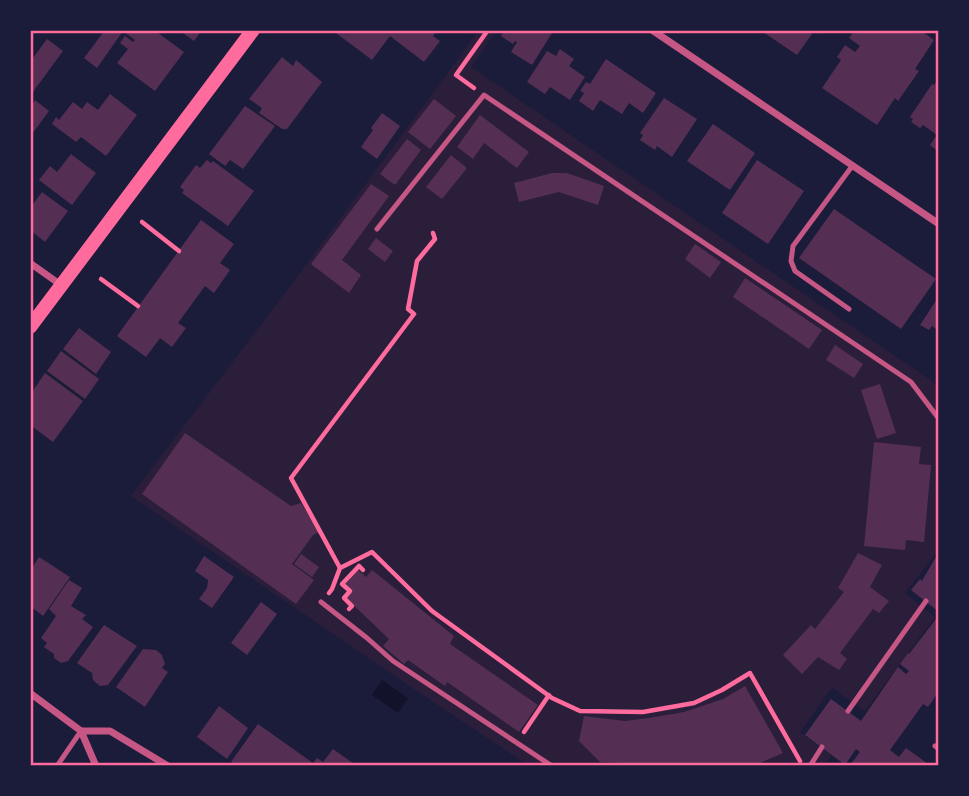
<svg xmlns="http://www.w3.org/2000/svg" width="969" height="796" viewBox="0 0 969 796" font-family="'Alegreya Sans',sans-serif">
  <style>
    .green { fill: #2a1e3b }
    .water { fill: #12122b }
    .building { fill: #542f53 }
    .lines { fill: none; stroke-linecap: round; stroke-linejoin: round }
    .path { stroke: #ff6b9d; stroke-width: 4.5 }
    .service { stroke: #c65784; stroke-width: 5 }
    .minor { stroke: #c65784; stroke-width: 7 }
    .secondary { stroke: #ff6b9d; stroke-width: 14 }
    .neatline { fill: none; stroke: #ff6b9d; stroke-width: 2.5 }
  </style>
  <rect width="100%" height="100%" fill="#1b1b3a"/>
  <path class="green" d="M479,30H497L471,67L939,386V550L905,593L935,617L865,711L832,688L800,732L832,756L824,766H529L433,702L131,496L306,265Z"/>
  <path class="water" d="M382,680L408,698L398,713L372,695Z"/>
  <g class="building">
    <path d="M105,30H154L184,52L155,91L117,63L128,49L120,43L125,36L133,42L135,40L123,31L97,68L84,58Z"/>
    <path d="M179,30H202L194,41Z"/>
    <path d="M332,30H437L433,36L440,41L424,62L390,36L372,60Z"/>
    <path d="M505,30H554L532,65L511,52L517,42L515,41L513,44L501,36Z"/>
    <path d="M760,30H822L819,34L814,31L797,55Z"/>
    <path d="M855,30H920L934,40L915,69L919,71L898,101L895,98L877,125L822,88L841,60L837,57L845,45L855,52L860,46L849,38Z"/>
    <path d="M47,39L63,51L30,96V62Z"/>
    <path d="M560,49L574,59L569,66L585,77L570,100L550,87L545,94L527,82L547,51L556,56Z"/>
    <path d="M282,57L293,66L296,60L322,82L287,129H282L259,113L262,108L249,99Z"/>
    <path d="M606,59L656,93L643,113L629,103L622,114L600,100L593,111L579,101L584,93L580,91L586,82L590,84Z"/>
    <path d="M937,81L939,83V152L930,145L937,135L923,125L920,128L911,122L913,119L910,117L932,84L934,85Z"/>
    <path d="M110,94L137,115L106,156L81,137L76,142L52,124L56,117L59,120L73,102L82,109L87,102L98,110Z"/>
    <path d="M664,98L697,119L672,157L657,146L655,150L640,140L643,135L640,133Z"/>
    <path d="M434,99L456,116L430,149L408,132Z"/>
    <path d="M35,100L49,111L30,137V108Z"/>
    <path d="M245,106L275,126L243,169L230,160L225,166L209,154Z"/>
    <path d="M382,113L400,126L377,159L361,147L373,130L371,128Z"/>
    <path d="M480,115L529,152L517,168L484,143L473,159L457,147Z"/>
    <path d="M713,124L755,153L730,190L687,161Z"/>
    <path d="M407,139L421,150L395,185L380,174Z"/>
    <path d="M71,154L96,173L72,205L39,180L50,166L57,172Z"/>
    <path d="M451,155L467,168L442,199L426,187Z"/>
    <path d="M207,160L211,163L213,161L254,191L228,226L182,193L184,190L180,187L196,165L200,168Z"/>
    <path d="M757,160L804,191L768,244L722,213Z"/>
    <path d="M552,173H567L604,186L598,205L559,192L519,202L514,183Z"/>
    <path d="M371,184L389,196L342,260L361,275L349,293L311,264Z"/>
    <path d="M42,192L68,211L45,242L30,230V208Z"/>
    <path d="M834,209L936,279L901,329L799,258Z"/>
    <path d="M201,220L234,244L220,263L230,270L214,293L205,286L178,323L186,328L172,347L160,338L146,357L117,336Z"/>
    <path d="M376,238L393,251L385,262L368,249Z"/>
    <path d="M695,244L721,262L710,278L685,259Z"/>
    <path d="M745,278L822,330L809,349L733,297Z"/>
    <path d="M939,296V331L932,326L929,330L920,325Z"/>
    <path d="M79,328L111,352L96,374L63,349Z"/>
    <path d="M835,345L863,364L854,378L826,360Z"/>
    <path d="M61,351L99,379L85,399L47,371Z"/>
    <path d="M45,373L83,401L53,442L30,425V395Z"/>
    <path d="M880,384L896,433L877,439L861,390Z"/>
    <path d="M185,433L291,506L301,503L319,532L313,535L292,564L314,580L296,604L142,494Z"/>
    <path d="M874,442L921,447L919,464L931,465L924,542L906,540L905,550L864,546Z"/>
    <path d="M858,553L882,565L870,587L889,601L879,613L873,609L840,653L847,659L839,670L818,657L802,674L783,655L811,625L815,629L844,592L838,588Z"/>
    <path d="M301,554L319,567L312,577L294,564Z"/>
    <path d="M937,555L939,557V612L911,590L920,579L922,581Z"/>
    <path d="M204,556L234,577L212,608L199,599L207,588L208,580L195,571Z"/>
    <path d="M39,557L70,577L43,616L30,606V571Z"/>
    <path d="M358,570L366,577L372,570L454,636L450,644L538,705L519,732L447,682L445,686L408,660L404,664L383,646L389,639L346,598L352,591L345,584Z"/>
    <path d="M69,580L82,588L71,606L86,615L82,619L93,627L68,661L61,663L54,658V654L44,647L47,643L41,638L56,616L49,609Z"/>
    <path d="M261,602L277,614L247,655L231,643Z"/>
    <path d="M939,615V691L928,707L923,704L890,750L899,757L906,748L931,766H852L850,765L860,752L856,749L845,765L805,735L831,699L861,721L898,667L906,674L909,671L900,664L908,653L909,654Z"/>
    <path d="M104,625L137,646L108,685L100,686L93,680L92,673L77,663Z"/>
    <path d="M143,649L156,650L162,655L165,664L162,668L168,672L145,707L116,687Z"/>
    <path d="M745,686L783,753L753,766H649V763H624L600,762L579,741L584,716L625,721L649,718L684,712L723,699Z"/>
    <path d="M219,706L248,728L227,759L197,737Z"/>
    <path d="M258,724L313,763L317,758L323,762L333,749L357,766H237L231,762Z"/>
  </g>
  <g class="lines">
    <g class="path">
      <path d="M474,88L456,75L488,30"/>
      <path d="M142,222L179,251"/>
      <path d="M101,279L138,306"/>
      <path d="M340,568L291,478L414,314L408,309L417,261L435,239L433,233"/>
      <path d="M329,593L332,589L340,568L372,552L432,611L552,698L580,711L643,712L694,703L722,690L750,673L800,761"/>
      <path d="M349,609L352,606L344,598L350,591L342,584L359,566L363,570"/>
      <path d="M524,732L549,695"/>
    </g>
    <g class="service">
      <path d="M377,229L484,95L911,382L939,419"/>
      <path d="M849,309L795,271L791,261L793,246L853,165"/>
      <path d="M321,602L367,638L393,661L552,766"/>
      <path d="M848,711L926,601"/>
      <path d="M935,746L939,749"/>
      <path d="M57,766L81,731"/>
      <path d="M810,766L822,747"/>
    </g>
    <g class="minor">
      <path d="M652,30L939,224"/>
      <path d="M30,263L61,285"/>
      <path d="M30,693L81,731L96,766"/>
      <path d="M81,731H110L168,766"/>
    </g>
    <path class="secondary" d="M30,327L253,30"/>
  </g>
  <rect width="969" height="796" fill="none" stroke="#1b1b3a" stroke-width="63"/>
  <rect x="32" y="32" width="905" height="732" class="neatline"/>
</svg>
